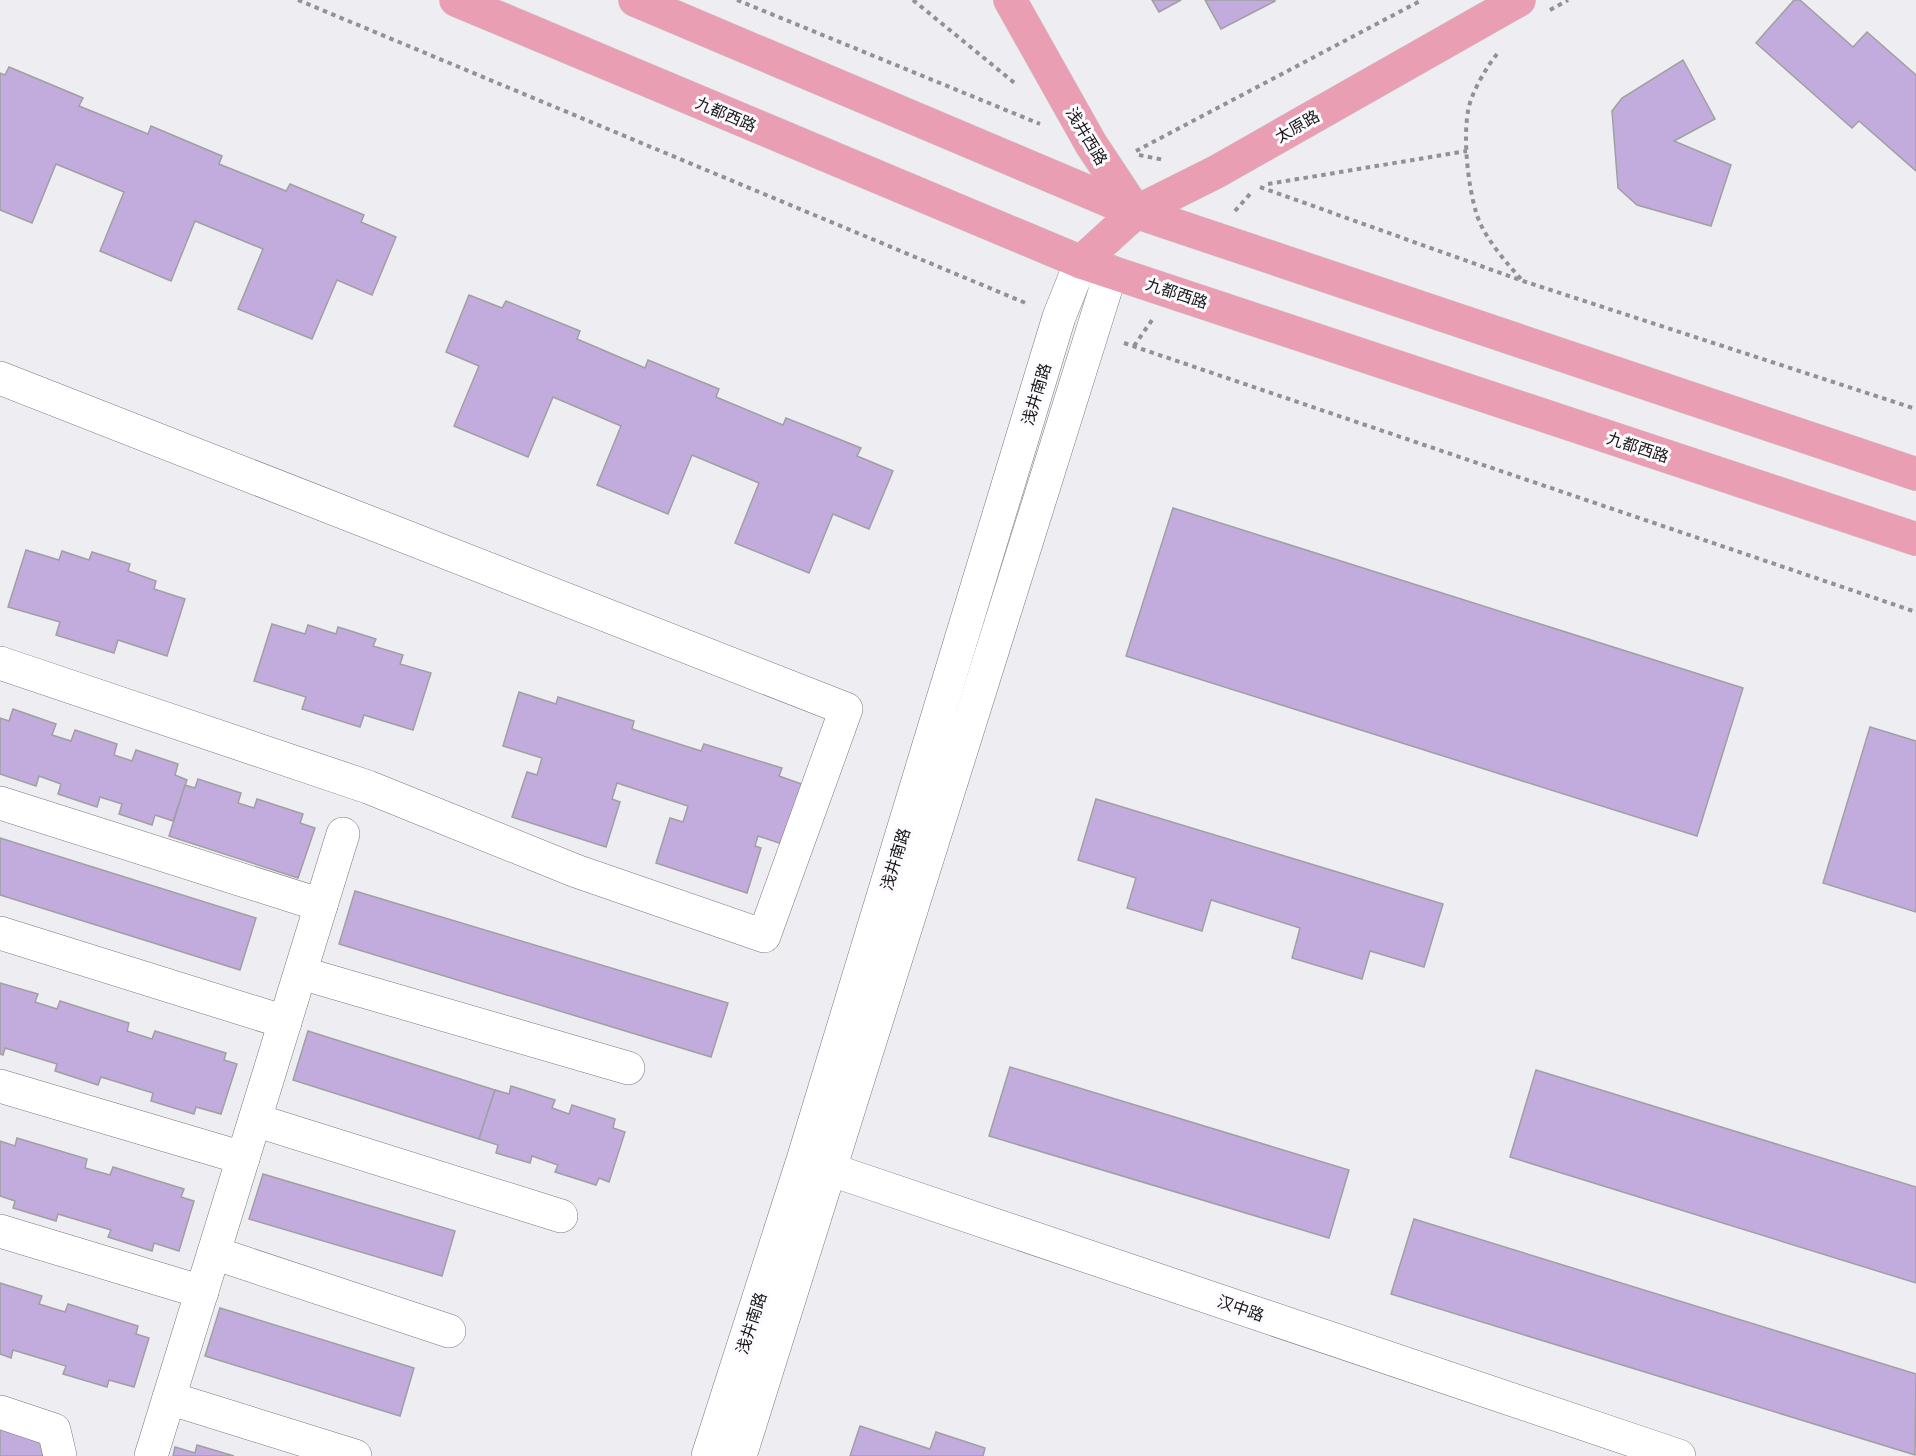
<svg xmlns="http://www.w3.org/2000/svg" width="1916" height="1456" viewBox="0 0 1916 1456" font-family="'PT Sans Narrow','Noto Sans SC',sans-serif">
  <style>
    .building { fill: #c2acde; stroke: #a09fa2; stroke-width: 1.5 }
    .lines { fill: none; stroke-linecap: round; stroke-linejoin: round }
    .minor-casing { stroke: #7a787c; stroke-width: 34 }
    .major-casing { stroke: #ccc; stroke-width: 34 }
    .path { stroke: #929294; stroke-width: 4; stroke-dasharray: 4.5 4.5; stroke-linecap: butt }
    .minor { stroke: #fff; stroke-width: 33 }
    .major { stroke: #ea9eb3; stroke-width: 33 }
    .labels { text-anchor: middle; stroke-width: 6; stroke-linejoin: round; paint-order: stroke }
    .street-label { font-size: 16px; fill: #181819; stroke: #fcfafe }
  </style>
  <rect width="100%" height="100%" fill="#eeedf1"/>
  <g class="building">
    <path d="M1152,0H1181L1159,12Z"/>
    <path d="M1205,0H1274L1275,1L1221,29Z"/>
    <path d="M1794,0H1800L1853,47L1867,32L1916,75V171L1859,121L1852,128L1756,43Z"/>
    <path d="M1683,60L1715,119L1674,141L1731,165L1711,226L1637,205L1618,188L1612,111L1622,98Z"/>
    <path d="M9,67L83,98L79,106L148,134L151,126L222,156L219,164L286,191L290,184L364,215L361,222L396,237L372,295L337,280L312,339L238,309L263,249L195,221L171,281L100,251L124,192L56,164L32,223L0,210V73L5,75Z"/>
    <path d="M469,295L502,308L506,301L580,331L577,339L645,368L648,360L719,389L716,397L783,425L786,418L861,448L857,456L893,471L869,529L833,514L809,573L735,543L759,483L692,455L668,514L597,485L621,426L553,397L528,457L454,426L479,366L446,352Z"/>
    <path d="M1173,508L1743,688L1697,836L1126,656Z"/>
    <path d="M26,550L59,560L62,551L89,560L92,552L130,564L128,571L156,581L154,589L185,599L167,656L118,640L114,653L56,635L60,622L8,607Z"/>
    <path d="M272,624L305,634L308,625L336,634L338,627L376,639L373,646L403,655L400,664L431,673L413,730L364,715L360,727L302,709L306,697L254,681Z"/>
    <path d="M519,692L556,704L558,697L634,721L632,729L701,751L704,744L782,768L779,776L810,787L791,847L758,836L755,846L761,848L747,893L656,863L670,818L683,822L688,806L617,783L612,799L620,802L606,847L512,817L527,772L537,775L542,758L503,746Z"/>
    <path d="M13,709L56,724L52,735L71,741L75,730L117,744L114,755L132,761L136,750L178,764L175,775L187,780L173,821L155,815L152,825L119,814L122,804L100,797L97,807L58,794L61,784L39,776L36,786L0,774V718L9,721Z"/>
    <path d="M1870,727L1916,741V912L1823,883Z"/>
    <path d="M198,779L241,793L238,803L254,808L257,799L303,814L300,823L315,828L298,878L169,836L185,785L195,788Z"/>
    <path d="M1096,799L1443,904L1424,967L1370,951L1362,979L1292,958L1300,928L1211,900L1202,931L1127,908L1136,878L1078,860Z"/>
    <path d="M0,838L256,918L240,970L0,895Z"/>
    <path d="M355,891L728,1003L711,1057L339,944Z"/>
    <path d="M0,983L38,994L35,1002L57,1009L60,1001L129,1023L127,1031L152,1039L155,1031L226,1053L224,1060L237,1064L221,1114L196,1107L194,1114L151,1101L153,1093L101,1077L98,1085L55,1071L57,1064L5,1048L3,1055L0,1054Z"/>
    <path d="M308,1031L495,1090L479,1139L293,1080Z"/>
    <path d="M1010,1067L1349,1170L1329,1238L989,1136Z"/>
    <path d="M1536,1070L1916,1187V1283L1510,1157Z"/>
    <path d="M511,1086L555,1100L552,1108L569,1114L572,1105L615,1119L613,1128L625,1132L609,1182L599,1178L596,1185L555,1172L558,1165L532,1156L530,1163L496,1153L498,1145L479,1139L495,1090L509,1094Z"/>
    <path d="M17,1138L87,1159L85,1168L110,1175L113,1167L184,1189L181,1197L194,1201L179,1251L154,1243L152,1251L108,1237L111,1230L58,1214L56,1221L13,1208L15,1201L0,1196V1141L15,1146Z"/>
    <path d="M263,1174L455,1231L442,1276L249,1219Z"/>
    <path d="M1414,1219L1916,1374L1915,1455L1391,1294Z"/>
    <path d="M0,1283L42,1296L39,1304L65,1312L68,1304L138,1326L136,1334L149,1338L134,1387L109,1380L107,1387L63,1374L66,1366L13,1350L11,1358L0,1354Z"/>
    <path d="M220,1308L414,1368L400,1416L205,1356Z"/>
    <path d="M860,1426L930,1449L936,1432L985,1448L983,1456H850Z"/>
    <path d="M0,1429L47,1443L43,1456H0Z"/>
    <path d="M197,1445L234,1456H173L175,1447L195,1453Z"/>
  </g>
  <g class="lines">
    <defs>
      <g id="minor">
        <path d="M0,378L846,709L764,936L576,871L368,787L0,663"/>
        <path d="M0,803L321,905"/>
        <path d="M0,933L285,1022"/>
        <path d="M301,973L628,1068"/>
        <path d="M0,1086L243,1158"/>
        <path d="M255,1120L561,1216"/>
        <path d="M811,1163L1679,1456"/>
        <path d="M0,1231L202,1292"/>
        <path d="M214,1253L449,1331"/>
        <path d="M169,1398L355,1456"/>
        <path d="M0,1412L54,1430L60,1456"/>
        <path d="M151,1456L343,834"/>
        <path d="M708,1456L803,1160L1059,317L1081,262"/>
        <path d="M740,1456L1111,272"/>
      </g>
      <g id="major">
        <path d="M456,0L1081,262L1916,539"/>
        <path d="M635,0L1136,212L1916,474"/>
        <path d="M1010,0L1091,144L1136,212"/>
        <path d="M1081,262L1136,212L1216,172L1519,0"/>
      </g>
    </defs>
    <use href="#minor" class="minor-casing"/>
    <use href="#major" class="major-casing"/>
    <g class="path">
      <path d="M298,0L1028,304"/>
      <path d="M737,0L1040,124"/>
      <path d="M913,0L1017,85"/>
      <path d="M1550,10L1568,0"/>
      <path d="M1497,54C1486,68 1471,93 1468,111C1463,140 1468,185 1476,212C1482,235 1507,264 1523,281"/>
      <path d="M1136,151L1422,0"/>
      <path d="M1139,155L1164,160"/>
      <path d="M1268,184L1467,151"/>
      <path d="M1260,187L1523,281L1916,409"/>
      <path d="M1235,211L1250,194"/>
      <path d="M1124,343L1916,612"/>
      <path d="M1134,346L1152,320"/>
    </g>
    <use href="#minor" class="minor"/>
    <use href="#major" class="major"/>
  </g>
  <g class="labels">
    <g class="street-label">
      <text transform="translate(726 114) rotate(23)" y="6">九都西路</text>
      <text transform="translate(1297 126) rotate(-30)" y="6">太原路</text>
      <text transform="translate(1087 136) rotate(59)" y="6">浅井西路</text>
      <text transform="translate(1177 293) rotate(18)" y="6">九都西路</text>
      <text transform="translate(1036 394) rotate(-73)" y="6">浅井南路</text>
      <text transform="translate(1638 447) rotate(18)" y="6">九都西路</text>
      <text transform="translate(895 859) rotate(-73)" y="6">浅井南路</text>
      <text transform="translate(1241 1308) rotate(19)" y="6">汉中路</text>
      <text transform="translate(751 1323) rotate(-72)" y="6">浅井南路</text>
    </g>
  </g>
</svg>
